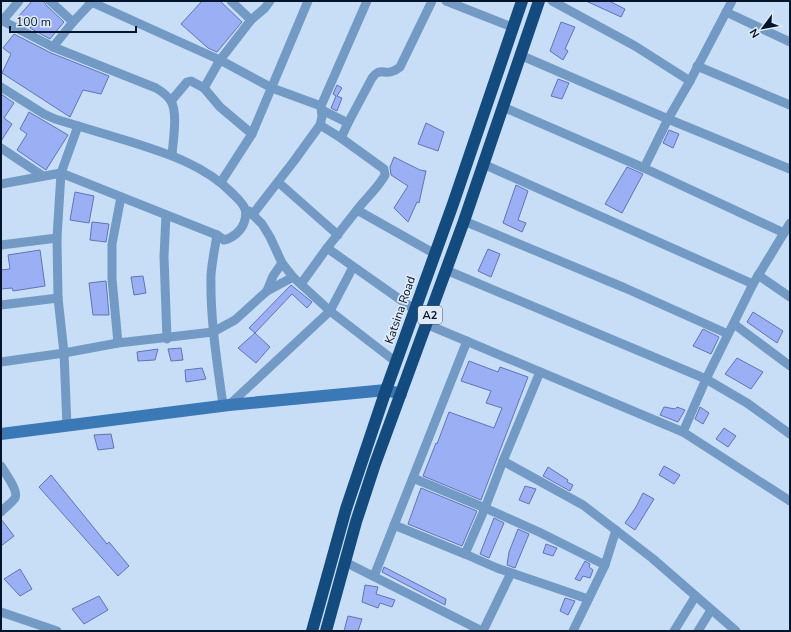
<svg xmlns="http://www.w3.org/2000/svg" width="791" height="632" viewBox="0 0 791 632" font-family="'Nunito Sans',sans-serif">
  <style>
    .building { fill: #9bb0f4; stroke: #6174b3 }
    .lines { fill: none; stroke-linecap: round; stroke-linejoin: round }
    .street { stroke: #739ac4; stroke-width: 9 }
    .secondary { stroke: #3b78b6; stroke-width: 12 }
    .highway { stroke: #144b7e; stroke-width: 12 }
    .labels { text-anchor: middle; stroke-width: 3.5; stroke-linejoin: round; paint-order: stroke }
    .shield { fill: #dfeaf6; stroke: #445567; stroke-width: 1 }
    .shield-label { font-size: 11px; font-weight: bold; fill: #02152a }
    .street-label { font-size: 12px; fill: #02152a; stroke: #dfeaf6 }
  </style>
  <rect width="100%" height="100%" fill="#c8def6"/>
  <g class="building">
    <path d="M32,1H44L46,5L64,22L50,39L30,28L32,26L18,17Z"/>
    <path d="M202,1H220L242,22L217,52L208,48L181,24Z"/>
    <path d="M586,1H609L625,9L621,17Z"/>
    <path d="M561,22L575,27L565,49L568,51L563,60L550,51Z"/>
    <path d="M14,34L51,53L109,76L101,94L83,90L70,117L2,73L11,54L3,48Z"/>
    <path d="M558,79L569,83L562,99L551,96Z"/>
    <path d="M337,85L342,88L337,96L342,98L337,111L331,108L336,96L333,94Z"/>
    <path d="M1,94L14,103L4,118L12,124L1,141Z"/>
    <path d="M29,112L68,135L46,170L17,150L27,134L20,129Z"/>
    <path d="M426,123L444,132L438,151L418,144Z"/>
    <path d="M669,130L679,134L673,148L663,143Z"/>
    <path d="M394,157L420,170L426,171L419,203L417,202L408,222L394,208L408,186L391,175L390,167Z"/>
    <path d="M627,167L643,174L622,213L605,204Z"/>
    <path d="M516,185L528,191L518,220L526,223L522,232L503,223Z"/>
    <path d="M75,192L94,196L89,223L70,220Z"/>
    <path d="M92,222L109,224L106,242L90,240Z"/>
    <path d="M488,249L500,254L491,277L478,271Z"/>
    <path d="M40,250L45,286L13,291L12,288L1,289V270L10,269L8,255Z"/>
    <path d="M143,276L146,293L134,295L131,277Z"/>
    <path d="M106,281L109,315H93L89,283Z"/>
    <path d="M291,285L312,302L307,308L292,294L255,333L249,328Z"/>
    <path d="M753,312L783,331L777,343L747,322Z"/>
    <path d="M703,329L719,337L711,354L693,346Z"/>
    <path d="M255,333L270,347L256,363L238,348Z"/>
    <path d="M181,348L183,360L171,361L168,349Z"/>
    <path d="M158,349L155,360L138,361L137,352Z"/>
    <path d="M737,358L763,372L751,389L725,374Z"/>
    <path d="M469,361L498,372L500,367L528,377L481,500L423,476L436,443L437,444L449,412L494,428L502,408L486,403L491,391L461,381Z"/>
    <path d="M202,368L206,379L186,382L185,370Z"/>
    <path d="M664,407L675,409L677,407L685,410L678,422L660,415Z"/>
    <path d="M700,407L709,413L703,424L695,419Z"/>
    <path d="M724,428L736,436L728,447L716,439Z"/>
    <path d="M111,434L114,448L98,450L94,435Z"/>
    <path d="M664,466L680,475L674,484L659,475Z"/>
    <path d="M548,467L568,480L567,482L573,485L570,491L543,476Z"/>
    <path d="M51,475L107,544L109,542L129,566L118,576L39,487Z"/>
    <path d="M525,486L536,489L529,504L519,500Z"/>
    <path d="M421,488L477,511L462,546L408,524Z"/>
    <path d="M643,493L654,499L635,530L625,523L636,507Z"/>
    <path d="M494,518L504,523L489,558L480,554Z"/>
    <path d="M1,519L14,536L1,546Z"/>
    <path d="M518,529L529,534L515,568L507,565L509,552Z"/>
    <path d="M546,544L557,548L553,556L543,553Z"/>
    <path d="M585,561L590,564L589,567L593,570L590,578L583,576L580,581L575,579Z"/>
    <path d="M384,567L446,599L445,605L382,572Z"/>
    <path d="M20,569L32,589L20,596L4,579Z"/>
    <path d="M365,585L378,587L376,594L395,600L392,607L380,603L378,608L362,602Z"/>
    <path d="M99,596L108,610L84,624L72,609Z"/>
    <path d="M565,598L575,601L568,615L560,611Z"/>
    <path d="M348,616L362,619L358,631H344Z"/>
  </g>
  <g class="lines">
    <g class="street">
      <path d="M50,1L73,22"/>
      <path d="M89,1L220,60L272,88L321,106"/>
      <path d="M231,1L251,20"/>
      <path d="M446,1L512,27"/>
      <path d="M552,1L635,46L690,81"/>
      <path d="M726,12L790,42"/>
      <path d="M1,20L53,47L156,88C161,91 167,95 171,101C178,113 173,141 172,155"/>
      <path d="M2,21L19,1"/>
      <path d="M53,47L73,22L91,3"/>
      <path d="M520,55L668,119L790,169"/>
      <path d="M697,66L790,105"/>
      <path d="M1,87L44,114L55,119C79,126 104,134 128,141C166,153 205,165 233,194C243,204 249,209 244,223C241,231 233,238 224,240L217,235L61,173L57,238L58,298L64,353L67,426"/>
      <path d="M204,88L220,60L251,20L265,8L270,1"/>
      <path d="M171,101L187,82L191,81L204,88L220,107L252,134"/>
      <path d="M503,107L644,168L784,233"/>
      <path d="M322,110L348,123"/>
      <path d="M320,125L341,138L384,169L385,175C378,188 366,198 357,210L435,254"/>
      <path d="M341,138L348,123L372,78C372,78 376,73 377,73C383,69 388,77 400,67L432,1"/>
      <path d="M1,148L43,176"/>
      <path d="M483,164L753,284"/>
      <path d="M644,168L668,119L690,81L732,1"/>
      <path d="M221,182L252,134L308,1"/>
      <path d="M278,182L338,235"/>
      <path d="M1,184L61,173L78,126"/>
      <path d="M249,211L262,224L270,237L282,263L293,277L330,311L396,362"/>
      <path d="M253,214L294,161L320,125L322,117L321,106L367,1"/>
      <path d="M166,215L164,257L167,339"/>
      <path d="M464,221L625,288L728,334"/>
      <path d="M217,235C215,248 212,261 211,275C210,319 217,362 223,405"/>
      <path d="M1,245L57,238"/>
      <path d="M327,248L415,310"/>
      <path d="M446,270L706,379L747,403L790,434"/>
      <path d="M758,275L790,297"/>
      <path d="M301,284L327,248L357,210"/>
      <path d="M267,291L273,276L282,263"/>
      <path d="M1,305L58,298"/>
      <path d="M426,324L683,432L790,501"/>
      <path d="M734,324L790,366"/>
      <path d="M118,343L112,279V244L121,197"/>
      <path d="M1,362L64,353L118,343L213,332L235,320L267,291L293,277"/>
      <path d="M540,372L503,461L583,505L652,558L736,631"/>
      <path d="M229,405L330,311L353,267"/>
      <path d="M683,432L706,379L753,284L790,223"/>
      <path d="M1,466C5,473 19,491 15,498C12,503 5,507 1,512"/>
      <path d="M413,478L485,508L539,532L605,565"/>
      <path d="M394,525L465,554L497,568L588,599"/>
      <path d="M465,554L485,508L503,461"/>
      <path d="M345,562L482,631"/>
      <path d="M374,576L467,341"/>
      <path d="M1,612L57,631"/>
      <path d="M483,631L511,573"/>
      <path d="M573,631L605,565L616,530"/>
      <path d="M674,631L695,597"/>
      <path d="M698,631L711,610"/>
    </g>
    <path class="secondary" d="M1,434L229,405L386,390L401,394"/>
    <g class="highway">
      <path d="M312,631L346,509L386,390L453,204L522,1"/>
      <path d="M326,631L356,522L375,464L464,221L539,1"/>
    </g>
  </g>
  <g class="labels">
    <rect class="shield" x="418" y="306" width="24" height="18" rx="3"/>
    <g class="shield-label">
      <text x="430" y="319">A2</text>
    </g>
    <g class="street-label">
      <text transform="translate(400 310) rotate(-71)" y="4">Katsina Road</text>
    </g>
  </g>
  <rect width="791" height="632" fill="none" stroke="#02152a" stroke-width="4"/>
  <g transform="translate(763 28) rotate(238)" stroke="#dfeaf6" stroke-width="3" paint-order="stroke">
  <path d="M0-3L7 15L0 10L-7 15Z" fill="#02152a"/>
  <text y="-6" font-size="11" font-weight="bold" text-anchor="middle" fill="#02152a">N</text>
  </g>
  <path d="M10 26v6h126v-6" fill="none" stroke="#02152a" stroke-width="2"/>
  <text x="16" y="26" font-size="12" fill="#02152a" stroke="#dfeaf6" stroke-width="3" paint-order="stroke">100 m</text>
</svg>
